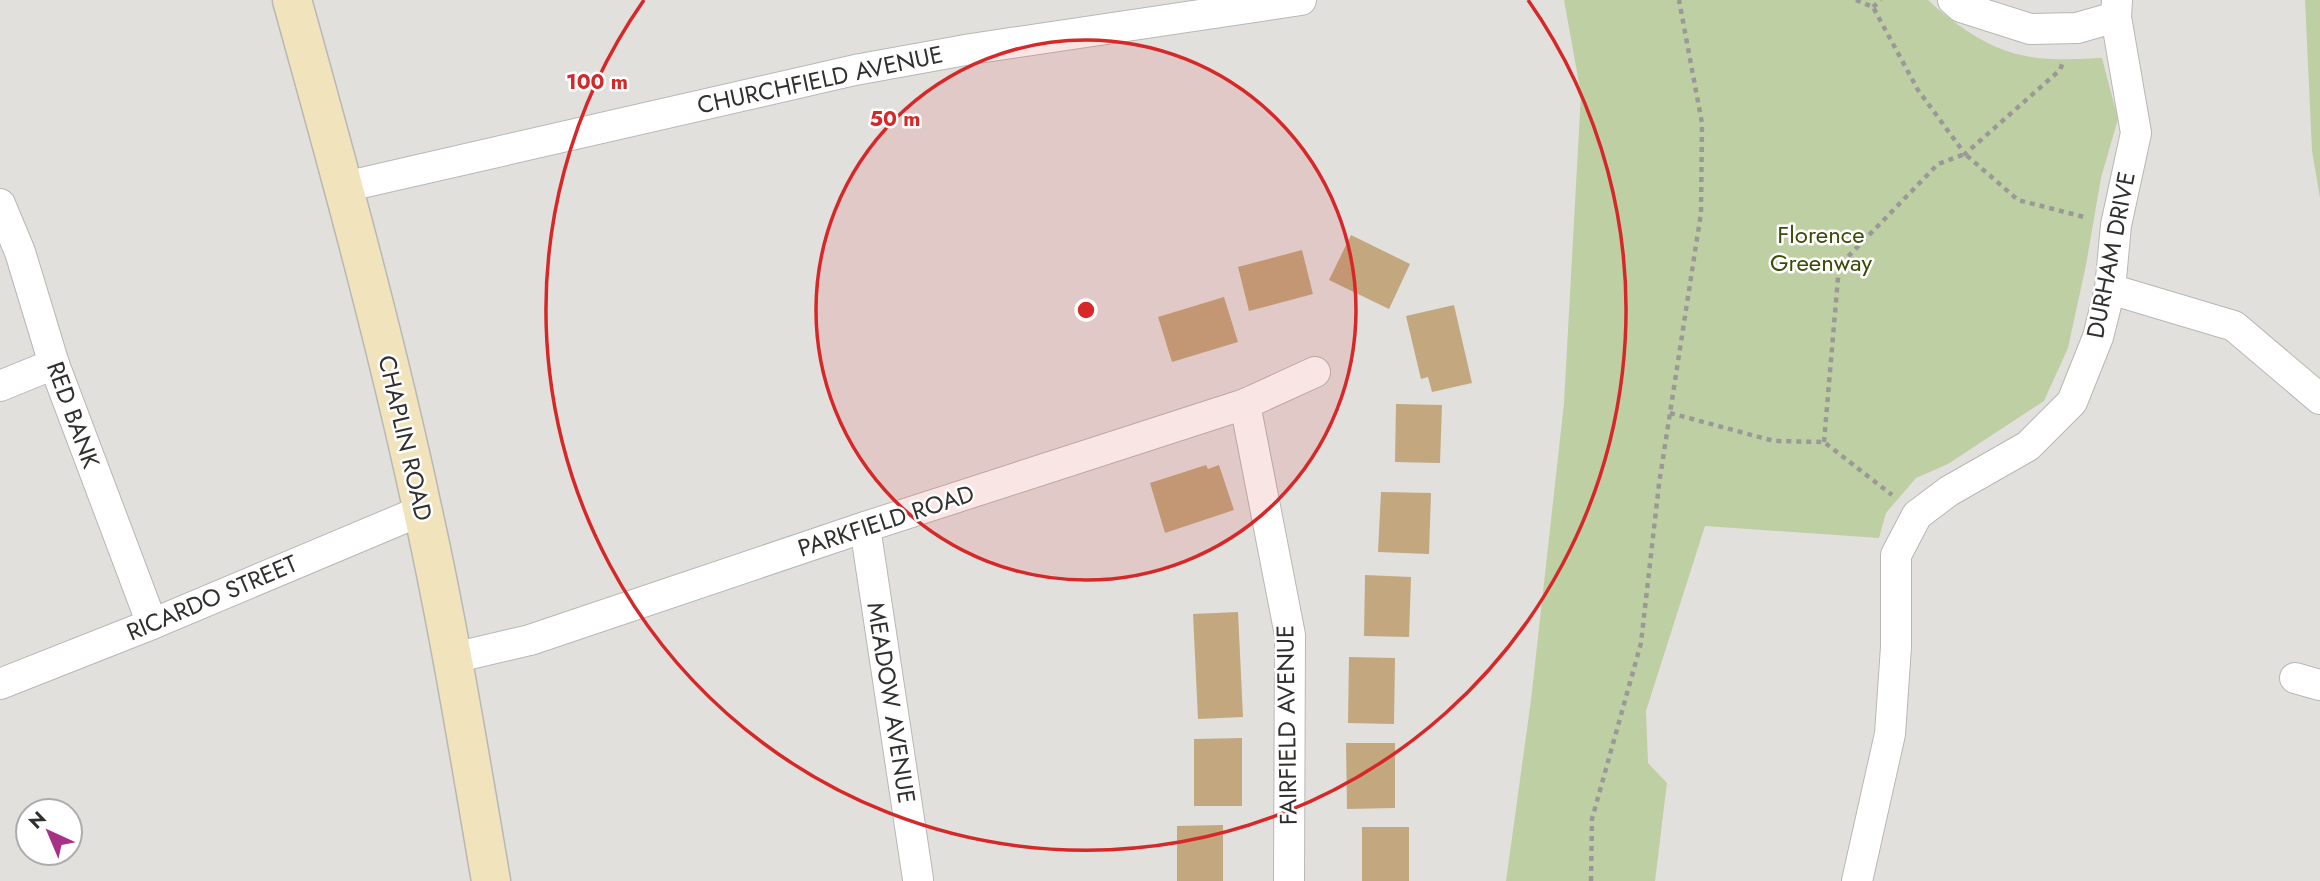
<svg xmlns="http://www.w3.org/2000/svg" width="2320" height="881" viewBox="0 0 2320 881" font-family="Jost,sans-serif">
  <style>
    .green { fill: #bfcfa4 }
    .building { fill: #c2a77f }
    .lines { fill: none; stroke-linecap: round; stroke-linejoin: round }
    .street-casing { stroke: #b9b7b4; stroke-width: 32 }
    .secondary-casing { stroke: #b9b7b4; stroke-width: 41 }
    .path { stroke: #9b9997; stroke-width: 4.5; stroke-dasharray: 5 5; stroke-linecap: butt }
    .street { stroke: #fff; stroke-width: 30 }
    .secondary { stroke: #f1e4bd; stroke-width: 38 }
    .ring { fill: none; stroke: #d62828; stroke-width: 3.5 }
    .labels { text-anchor: middle; stroke-width: 5; stroke-linejoin: round; paint-order: stroke }
    .street-label { font-size: 24px; fill: #31302f; stroke: #fff }
    .park-label { font-size: 24px; fill: #3a4c07; stroke: #fff }
    .centre { fill: #d62828; stroke: #fff; stroke-width: 3.5 }
    .ring-label { font-size: 21px; text-anchor: middle; font-weight: bold; fill: #d62828; stroke: #fff; stroke-width: 5; stroke-linejoin: round; paint-order: stroke }
  </style>
  <rect width="100%" height="100%" fill="#e2e0dd"/>
  <g class="green">
    <path d="M1564,0H1928C1953,23 1987,48 2021,55C2045,61 2078,59 2102,58L2118,119L2101,178L2086,265L2068,348L2044,401L1948,464L1916,478L1886,513L1879,538L1705,526L1646,711L1648,763L1667,783L1655,881H1506L1531,700L1564,403L1581,94Z"/>
    <path d="M2305,0H2320V198L2312,151Z"/>
  </g>
  <g class="building">
    <path d="M1351,235L1410,264L1389,309L1329,280Z"/>
    <path d="M1302,250L1313,294L1249,311L1238,267Z"/>
    <path d="M1224,297L1238,342L1172,362L1158,317Z"/>
    <path d="M1454,305L1472,383L1432,392L1428,377L1421,379L1406,316Z"/>
    <path d="M1396,404L1442,405L1440,463L1395,462Z"/>
    <path d="M1206,465L1208,469L1219,465L1234,510L1165,533L1150,483Z"/>
    <path d="M1381,492L1431,493L1429,554L1378,552Z"/>
    <path d="M1365,575L1411,577L1409,637L1364,636Z"/>
    <path d="M1238,612L1243,717L1198,719L1193,614Z"/>
    <path d="M1349,657L1395,658L1394,724L1348,723Z"/>
    <path d="M1242,738V806H1194V739Z"/>
    <path d="M1346,743H1395V808L1347,809Z"/>
    <path d="M1223,825V881H1177V826Z"/>
    <rect x="1362" y="827" width="47" height="54"/>
  </g>
  <g class="lines">
    <defs>
      <g id="street">
        <path d="M1953,0L1961,7L2030,29L2077,28L2116,17"/>
        <path d="M344,187L855,70L971,49L1301,0"/>
        <path d="M0,204L20,252L54,364L152,624"/>
        <path d="M2110,289L2234,326L2320,399"/>
        <path d="M0,386L54,364"/>
        <path d="M1245,404L1290,635L1289,881"/>
        <path d="M865,527L918,879"/>
        <path d="M453,658L530,640L865,527L1245,404L1315,372"/>
        <path d="M2295,678L2320,685"/>
        <path d="M0,684L152,624L423,510"/>
        <path d="M1857,881L1890,734L1896,647V555L1917,515L1949,491L2028,446L2072,402L2098,337L2110,289L2116,225L2136,133L2116,17L2117,0"/>
      </g>
      <path id="secondary" d="M292,0C339,169 386,340 423,512C450,634 470,758 491,881"/>
    </defs>
    <use href="#street" class="street-casing"/>
    <use href="#secondary" class="secondary-casing"/>
    <g class="path">
      <path d="M1856,0L1873,7L1918,90L1965,154L2060,70L2063,62"/>
      <path d="M1873,7L1881,0"/>
      <path d="M1670,413L1774,441L1824,442L1892,495"/>
      <path d="M1824,442L1839,266L1938,164L1965,154L2018,200L2084,217"/>
      <path d="M1591,881L1592,819L1641,643L1659,484L1701,213L1702,123L1679,0"/>
    </g>
    <use href="#street" class="street"/>
    <use href="#secondary" class="secondary"/>
  </g>
  <circle cx="1086" cy="310" r="270" fill="#d62828" fill-opacity=".12"/>
  <g class="ring">
    <circle cx="1086" cy="310" r="270"/>
    <path d="M1528 0A540 540 0 1 1 644 0"/>
  </g>
  <g class="labels">
    <g class="street-label">
      <text transform="translate(820 80) rotate(-12)" y="8">CHURCHFIELD AVENUE</text>
      <text transform="translate(2111 255) rotate(-79)" y="8">DURHAM DRIVE</text>
      <text transform="translate(73 415) rotate(70)" y="8">RED BANK</text>
      <text transform="translate(405 438) rotate(77)" y="8">CHAPLIN ROAD</text>
      <text transform="translate(886 521) rotate(-18)" y="8">PARKFIELD ROAD</text>
      <text transform="translate(212 598) rotate(-23)" y="8">RICARDO STREET</text>
      <text transform="translate(891 703) rotate(81)" y="8">MEADOW AVENUE</text>
      <text transform="translate(1287 725) rotate(-91)" y="8">FAIRFIELD AVENUE</text>
    </g>
    <g class="park-label">
      <text x="1821" y="243">Florence<tspan x="1821" dy="28">Greenway</tspan></text>
    </g>
  </g>
  <circle cx="1086" cy="310" r="10" class="centre"/>
  <g class="ring-label">
    <text x="597" y="89">100 m</text>
    <text x="895" y="126">50 m</text>
  </g>
  <g transform="translate(49 832) rotate(316)"><circle r="33" fill="#ffffff" stroke="#adacac" stroke-width="2"/>
  <path d="M0-5L12 26L0 18L-12 26Z" fill="#a83188"/>
  <text y="-10" font-size="19" font-weight="bold" text-anchor="middle" fill="#31302f">N</text>
  </g>
</svg>
